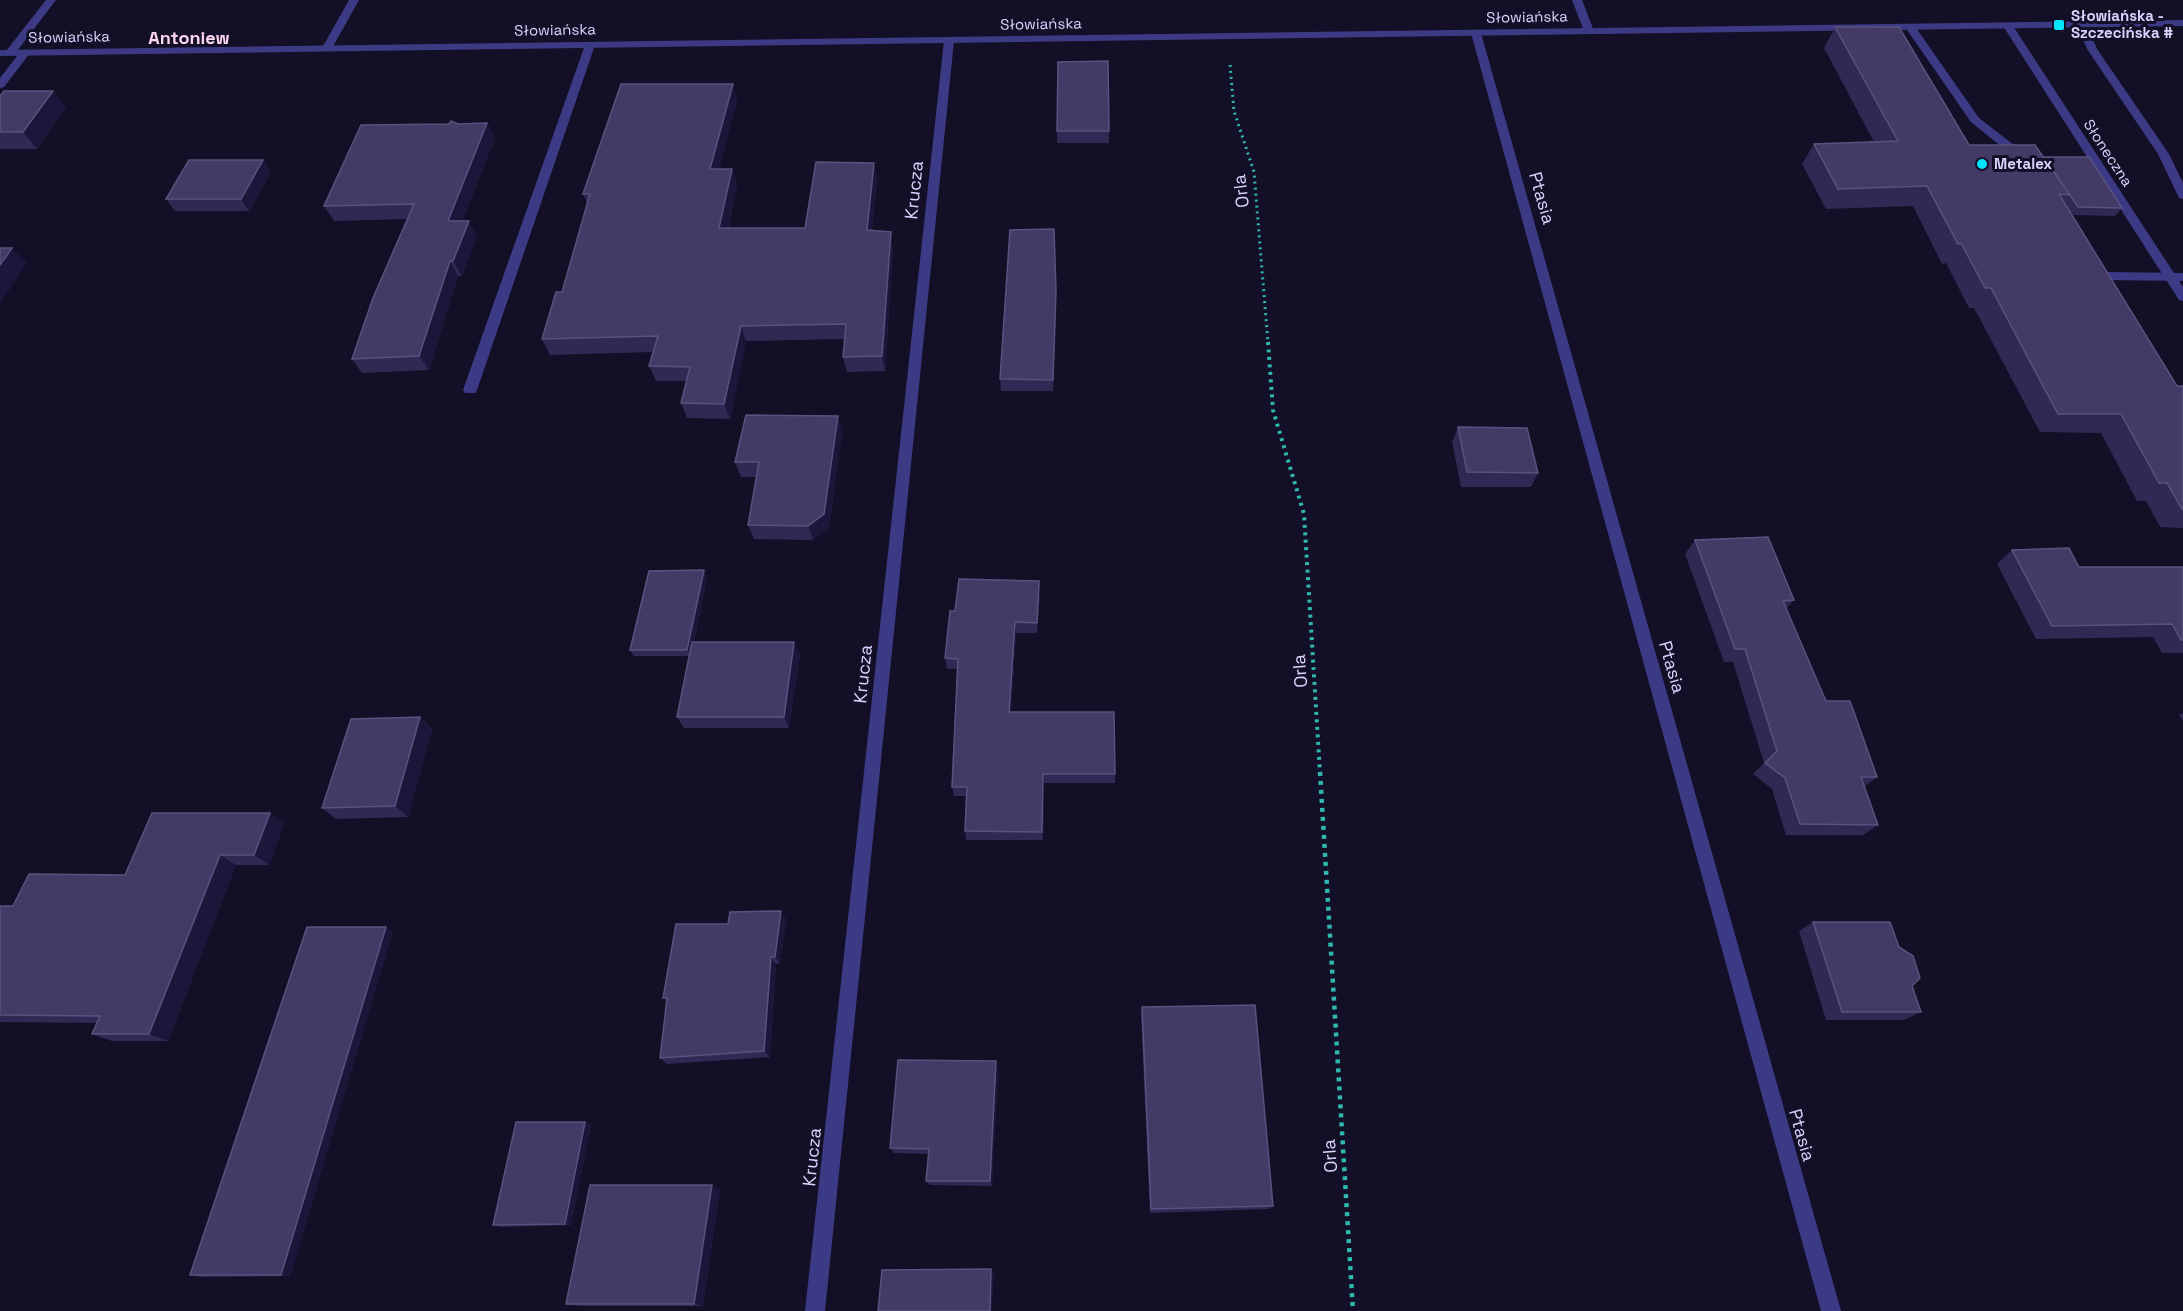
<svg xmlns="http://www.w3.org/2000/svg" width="2183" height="1311" viewBox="0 0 2183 1311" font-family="'Space Grotesk',sans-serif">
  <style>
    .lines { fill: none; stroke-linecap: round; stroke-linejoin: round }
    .path-far2 { stroke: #2fb8b0; stroke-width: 3; stroke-dasharray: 2 4; stroke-linecap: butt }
    .path-far1 { stroke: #2fb8b0; stroke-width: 4; stroke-dasharray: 3 4.5; stroke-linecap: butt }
    .path { stroke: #2fb8b0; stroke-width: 4.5; stroke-dasharray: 4 5; stroke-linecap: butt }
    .service { fill: #3d3a85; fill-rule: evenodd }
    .minor { fill: #3d3a85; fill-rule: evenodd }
    .tertiary { fill: #3d3a85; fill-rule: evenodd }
    .wall { fill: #312854 }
    .shaded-wall { fill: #1d163a }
    .building { fill: #433a66; stroke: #5a527e; stroke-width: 1.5 }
    .poi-dot { fill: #00e5ff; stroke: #130f26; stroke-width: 2 }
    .labels { text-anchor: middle; stroke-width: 6; stroke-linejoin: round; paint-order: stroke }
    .far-poi-label { font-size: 15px; font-weight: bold; fill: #d9d4ff; stroke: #130f26; text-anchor: start }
    .far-street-label { font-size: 15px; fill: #d9d4ff; stroke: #130f26 }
    .far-quarter-label { font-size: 18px; font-weight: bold; fill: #ffd6f0; stroke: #130f26 }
    .street-label { font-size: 18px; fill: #d9d4ff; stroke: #130f26 }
  </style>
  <rect width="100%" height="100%" fill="#130f26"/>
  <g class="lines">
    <path class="path-far2" d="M1230,65L1234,111L1254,172L1268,343"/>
    <path class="path-far1" d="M1268,342L1273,410L1304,514L1320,773"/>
    <path class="path" d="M1320,772L1353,1311"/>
    <g class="service">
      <path d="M2082,22L2087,25L2097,49L2169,154L2183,183V199L2179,198L2158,154L2087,49L2077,25Z"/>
      <path d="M1910,24L1914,25L1979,118L2027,155V161H2019L1971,122L1905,27Z"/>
      <path d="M2096,261L2100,262L2107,272L2183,273V281L2104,280L2100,279L2090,265Z"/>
    </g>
    <g class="minor">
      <path d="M46,0H56L14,55H6V51Z"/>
      <path d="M349,0H359L331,50H323L322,48Z"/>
      <path d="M1572,0H1582L1594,31L1593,33L1584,31Z"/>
      <path d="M2008,23L2013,26L2183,287V301L2179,300L2003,26Z"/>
      <path d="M1476,30L1481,33L1841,1311H1821L1471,33Z"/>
      <path d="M949,38L954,41L825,1311H805L944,41Z"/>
      <path d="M590,42L595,45L477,390L475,393H465L463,390L585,45Z"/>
      <path d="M25,50L30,53L4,87L0,88V78L21,51Z"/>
    </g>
    <path class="tertiary" d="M2183,20V26L0,56V50Z"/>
  </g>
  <g class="wall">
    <path d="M1835,27L1969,145L2044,157L2122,208L2115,216L2072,215L2177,386H2183V528L2160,527L2146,501H2137L2101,433L2040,432L1974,308H1969L1946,263L1942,264L1913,206L1826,209L1802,164L1814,144L1874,142L1824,48Z"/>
    <path d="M1108,61L1109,143H1057V131Z"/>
    <path d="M53,91L66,107L37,149H0V96Z"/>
    <path d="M737,100L719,169H732L737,185L728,228H805L874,163L877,179L872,230L893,248L885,371L847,372L843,357L845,339L746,341L730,419L687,418L681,403L686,381H656L649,366L653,352L550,355L542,339L562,292L587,203L583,194Z"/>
    <path d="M487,123L495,138L462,221L477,236L462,276H458L429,370L362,373L352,359L408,219L334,221L324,206L458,124Z"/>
    <path d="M263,160L271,172L249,211H175L166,199Z"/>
    <path d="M1056,303L1053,391H1001L1000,379Z"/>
    <path d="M838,416L842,431L829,528L813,540L754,539L748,525L757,477H741L735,462Z"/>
    <path d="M1458,427L1538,473L1531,487H1461L1452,442Z"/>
    <path d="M1695,540L1794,600L1786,609L1826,701L1877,777L1864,787L1878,825L1863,835H1786L1772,789L1753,774L1764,763L1733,662H1724L1685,554Z"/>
    <path d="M2012,550L2079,567H2183V653H2162L2153,637L2036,639L1997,564Z"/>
    <path d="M707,577L694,642H794L800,655L789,728H684L677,717L689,656H634L630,650Z"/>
    <path d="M1039,581L1040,592L1037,633H1016L1011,712L1115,774V783H1044L1043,840H966L965,831L966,796H954L952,787L957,669H947L945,658L955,611Z"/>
    <path d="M2183,713V721L2179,715Z"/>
    <path d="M420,717L432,729L408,817L336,819L322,808Z"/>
    <path d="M270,813L284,823L269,865H236L168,1041H112L92,1034L97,1023L0,1022V906H13L125,875Z"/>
    <path d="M786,919L780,964H776L770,1057L667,1064L660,1058L667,1001L663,998L728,924Z"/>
    <path d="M1813,922L1912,986L1921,1012L1904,1020H1826L1799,931Z"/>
    <path d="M393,931L290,1276L200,1277L190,1275Z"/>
    <path d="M1142,1007L1273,1206L1269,1209L1150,1213L1141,1015Z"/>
    <path d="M996,1061L998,1068L992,1186L930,1185L926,1181L928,1154L894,1153L890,1148Z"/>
    <path d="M585,1122L591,1125L571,1225L500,1227L493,1225Z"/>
    <path d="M720,1189L703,1306H579L566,1304Z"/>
  </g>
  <g class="shaded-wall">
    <path d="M733,84L737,100L715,185L710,169Z"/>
    <path d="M53,91L66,107L37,149L23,132Z"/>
    <path d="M487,123L495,138L456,236L448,221Z"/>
    <path d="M263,160L271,172L249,211L241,199Z"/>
    <path d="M874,163L877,179L870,246L867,230Z"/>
    <path d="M732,169L737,185L724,244L719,228Z"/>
    <path d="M469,221L477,236L462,276L453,261Z"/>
    <path d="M1054,229L1056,303L1053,391V380Z"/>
    <path d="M891,232L893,248L885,371L882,356Z"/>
    <path d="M12,248L27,263L0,304V265Z"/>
    <path d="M450,261L458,276L429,370L419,356Z"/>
    <path d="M741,326L746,341L730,419L724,404Z"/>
    <path d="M838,416L842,431L829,528L813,540L808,526Z"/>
    <path d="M704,570L707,577L691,656L687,650Z"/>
    <path d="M1039,581L1040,592L1037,633V623Z"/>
    <path d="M1015,622L1016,633L1010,721L1009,712Z"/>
    <path d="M794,642L800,655L789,728L784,717Z"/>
    <path d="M420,717L432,729L408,817L395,806Z"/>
    <path d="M1043,774L1044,783L1043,840L1042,832Z"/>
    <path d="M270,813L284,823L269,865L254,855Z"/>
    <path d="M220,855L236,865L168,1041L149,1034Z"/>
    <path d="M781,911L786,919L780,964L775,957Z"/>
    <path d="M386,927L393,931L290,1276L281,1275Z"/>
    <path d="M771,957L776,964L770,1057L764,1051Z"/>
    <path d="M996,1061L998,1068L992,1186L990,1181Z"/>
    <path d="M585,1122L591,1125L571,1225L565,1224Z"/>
    <path d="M712,1185L720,1189L703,1306L694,1304Z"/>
    <path d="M991,1269L994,1272L992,1311H990Z"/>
  </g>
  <g class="building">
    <path d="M1835,27H1899L1969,145H2035L2070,195L2059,194L2177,386H2183V509H2182L2167,483H2159L2121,414H2058L1991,288H1985L1961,243L1958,244L1927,186L1838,189L1814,144L1898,141Z"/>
    <path d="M1108,61L1109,131H1057L1058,62Z"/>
    <path d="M621,84H733L710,169H732L719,228H805L816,162L874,163L867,230L891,232L882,356L843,357L846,324L741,326L724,404L681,403L690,367L649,366L658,336L542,339L556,292H562L590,194H583Z"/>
    <path d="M4,91H53L23,132H0V96Z"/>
    <path d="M451,121L458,124L487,123L448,221H469L453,261H450L419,356L352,359L373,298L414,204L324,206L361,125L449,124Z"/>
    <path d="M2044,157H2089L2122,208L2078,207Z"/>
    <path d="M189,160H263L241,199H166Z"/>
    <path d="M1054,229L1056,291L1053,380L1000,379L1010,230Z"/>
    <path d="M0,248H12L0,265Z"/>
    <path d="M746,415L838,416L824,514L808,526L748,525L759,462H735Z"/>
    <path d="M1458,427L1527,428L1538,473L1467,472Z"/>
    <path d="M1768,537L1794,600L1783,601L1826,701H1850L1877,777H1861L1878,825L1800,824L1785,778L1765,763L1777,751L1745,649H1735L1695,540Z"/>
    <path d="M2069,548L2079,567H2183V640H2181L2172,624L2052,626L2012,550Z"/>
    <path d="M704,570L687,650H630L649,571Z"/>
    <path d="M959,579L1039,581L1037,623L1015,622L1009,712H1114L1115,774H1043L1042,832L965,831L967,787H952L958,659L945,658L950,611H955Z"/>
    <path d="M692,642H794L784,717H677Z"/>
    <path d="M420,717L395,806L322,808L351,719Z"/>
    <path d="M152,813H270L254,855H220L149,1034H92L100,1016L0,1015V906H13L29,874L125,875Z"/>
    <path d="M781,911L775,957H771L764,1051L660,1058L667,998H663L676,924H728L730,912Z"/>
    <path d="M1813,922H1890L1899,947L1913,956L1920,978L1912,986L1921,1012H1842Z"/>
    <path d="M307,927H386L281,1275H190Z"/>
    <path d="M1255,1005L1273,1206L1151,1209L1142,1007Z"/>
    <path d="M898,1060L996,1061L990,1181H926L929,1149L890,1148Z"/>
    <path d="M516,1122H585L565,1224L493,1225Z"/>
    <path d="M590,1185H712L694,1304H566Z"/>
    <path d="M991,1269L990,1311H878L882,1270Z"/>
  </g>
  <g class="poi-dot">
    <rect x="2053" y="19" width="12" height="12" rx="3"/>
    <circle cx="1982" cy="164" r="6"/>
  </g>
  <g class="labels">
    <g class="far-poi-label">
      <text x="2071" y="21">Słowiańska -<tspan x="2071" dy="17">Szczecińska #</tspan></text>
      <text x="1994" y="169">Metalex</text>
    </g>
    <g class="far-street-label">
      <text transform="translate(1527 17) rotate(-1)" y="5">Słowiańska</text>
      <text transform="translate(1041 24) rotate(-1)" y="5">Słowiańska</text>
      <text transform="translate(555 30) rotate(-1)" y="5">Słowiańska</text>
      <text transform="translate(69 37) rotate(-1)" y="5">Słowiańska</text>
      <text transform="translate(2108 153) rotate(57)" y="5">Słoneczna</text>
    </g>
    <g class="far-quarter-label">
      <text x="189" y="44">Antoniew</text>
    </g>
    <g class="street-label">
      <text transform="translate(914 190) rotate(-84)" y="6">Krucza</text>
      <text transform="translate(1241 191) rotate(-97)" y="6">Orla</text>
      <text transform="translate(1542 198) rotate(74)" y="6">Ptasia</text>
      <text transform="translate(1672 667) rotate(74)" y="6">Ptasia</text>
      <text transform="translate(1300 671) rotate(-94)" y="6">Orla</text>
      <text transform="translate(863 674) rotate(-84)" y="6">Krucza</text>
      <text transform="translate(1802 1135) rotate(74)" y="6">Ptasia</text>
      <text transform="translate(1330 1156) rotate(-94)" y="6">Orla</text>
      <text transform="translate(812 1157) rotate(-84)" y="6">Krucza</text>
    </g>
  </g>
</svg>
